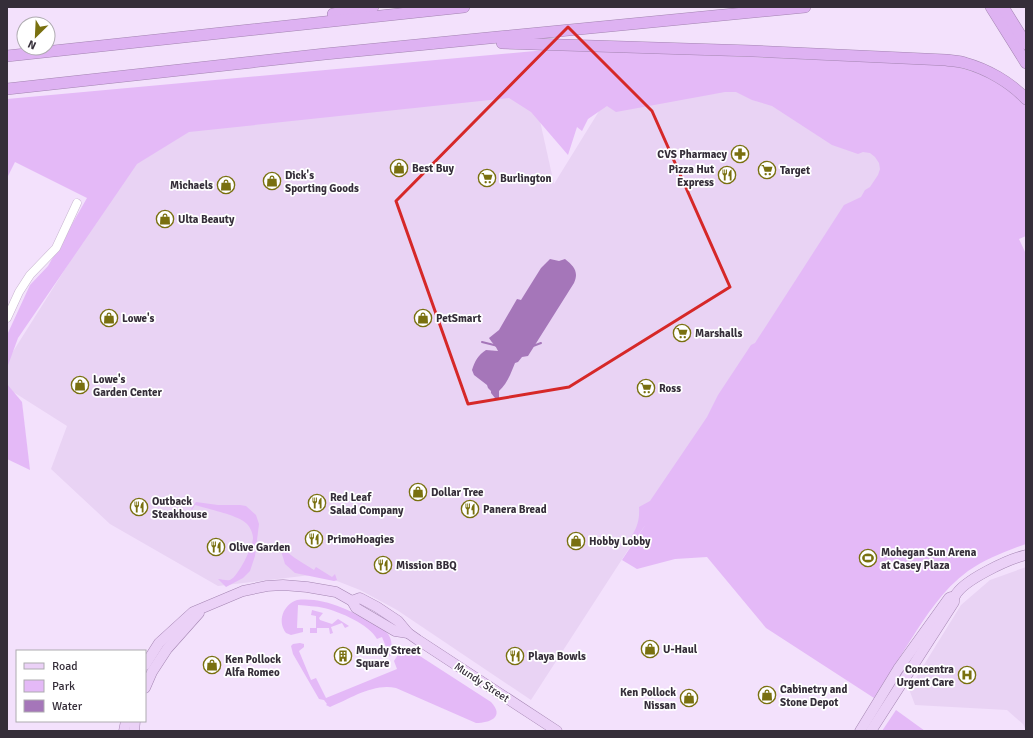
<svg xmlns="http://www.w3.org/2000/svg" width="1033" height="738" viewBox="0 0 1033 738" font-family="Signika,sans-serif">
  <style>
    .built { fill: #e9d3f4 }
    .green { fill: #e4b9f7 }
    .water { fill: #a576b9 }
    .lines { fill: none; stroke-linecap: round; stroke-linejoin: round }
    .stream { stroke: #a576b9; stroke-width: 2 }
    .minor-casing { stroke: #c7b5cf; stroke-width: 9 }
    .major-casing { stroke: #a384b1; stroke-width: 11 }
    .highway-casing { stroke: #a384b1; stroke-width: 12 }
    .minor { stroke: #fff; stroke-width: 8 }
    .major { stroke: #ebd1f7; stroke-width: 10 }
    .highway { stroke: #deb2f2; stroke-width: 11 }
    .marked { fill: none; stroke: #d62828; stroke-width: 3; stroke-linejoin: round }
    .labels { text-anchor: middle; stroke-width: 3.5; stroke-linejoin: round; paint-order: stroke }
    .poi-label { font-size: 11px; font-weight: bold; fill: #352e39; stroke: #fff; text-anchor: start }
    .street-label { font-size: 11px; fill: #352e39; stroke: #fff }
  </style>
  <rect width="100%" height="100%" fill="#f3e1fc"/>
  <g class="built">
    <path d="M748,80L890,161L639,533L531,700L397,610L360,590L337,581L311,575L218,586L110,524L51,469L67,426L7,388V361L134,160L188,129L508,96L523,101L540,121L554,184L604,103Z"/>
    <path d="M1026,567V731L1023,724L1007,710L915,705L909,689L961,605L990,580Z"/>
  </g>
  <g class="green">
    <path d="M546,50H581L948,65C978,71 1004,83 1026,106V236L1019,239L1026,254V544C1006,551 986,559 968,571C943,589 926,616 910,641C898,660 886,679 874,698L766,628L707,557L675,559L637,569L622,560L646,524L632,544L628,542C636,530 640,522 639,507L650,501L707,417L718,395L751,345L755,343L844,205L861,197L865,190L870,187L878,175L880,169L879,163L875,157L870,153L863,152L858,154L832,145L772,106L752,100L736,92H725L616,112L607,106L588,119L582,131L577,127L568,155L531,112L509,98L189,132L137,164L18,338L7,368V335L30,285L48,266L87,198L15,162L7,178V99Z"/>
    <path d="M7,384L22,402L30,470L7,459Z"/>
    <path d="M196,502L218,505H240L246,506L256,515L259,524L255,556L250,571L243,578L226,587L218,579C222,579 226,581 230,580C238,577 253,546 253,538C253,533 250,527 247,524C239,515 207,509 195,505L192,510L191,509Z"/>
    <path d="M278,541C285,554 302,562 314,570L316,567L332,577L335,574L337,580L334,581L295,573L285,564Z"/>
    <path d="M297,600C325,597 352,611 375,625C379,628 385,630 388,634C393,641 392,649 390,657L382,637L377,639C369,624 340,612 324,608C316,606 307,606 298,605L297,628H303V632L291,635L286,633C277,621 283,605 297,600Z"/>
    <path d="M312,610L323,613L319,618L320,620L332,624L338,619L349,626L345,628L342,623L331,627L333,633L330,634L329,628H317V633H310V628H316V616L311,615Z"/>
    <path d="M300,643L304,644V647L299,651L311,680L316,678L326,698L397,669L394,661C398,655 401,649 409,649L491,702C505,717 490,723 476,723L396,688C373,683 350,699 330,707L326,705L327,704L324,700L319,699L293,654L291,646L293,644Z"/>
    <path d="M896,710L925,731H882Z"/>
  </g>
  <path class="water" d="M550,259L559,261L565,259C574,266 579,272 574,283L528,356L522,357L518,362L515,363C511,373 507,384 499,391V399L495,398L491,393V391L488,388L487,385L474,375L472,370C475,361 478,355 486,350L498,351C496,346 492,343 489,338L499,330L517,299L521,300L541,268Z"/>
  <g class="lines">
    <g class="stream">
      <path d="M482,342L498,346"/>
      <path d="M533,346L541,343"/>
    </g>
    <defs>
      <path id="minor" d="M7,318L19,292L30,275L56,248L77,203"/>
      <g id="major">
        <path d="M352,601L360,598L377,607L398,621L408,633L418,640L557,731"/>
        <path d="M145,665L159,643L193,612L243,591L267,586L283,585L307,587L336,592L352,601L356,608L395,631L408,633"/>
        <path d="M145,688L152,672L167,649L199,613"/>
        <path d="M124,731L126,721"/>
        <path d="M134,731L135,721"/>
        <path d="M860,731L898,669L949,598L951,597"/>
        <path d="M871,731L954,602C954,600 954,598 955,596C963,580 1009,559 1026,555"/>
      </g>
      <g id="highway">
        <path d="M991,7L1026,63"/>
        <path d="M1003,7L1026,44"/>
        <path d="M333,14L373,7"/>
        <path d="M502,43L753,51L946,60C952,61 959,61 965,63C987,69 1010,82 1026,99"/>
        <path d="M7,56L464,7"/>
        <path d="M7,89L325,54L805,7"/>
      </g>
    </defs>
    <use href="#minor" class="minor-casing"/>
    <use href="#major" class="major-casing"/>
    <use href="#highway" class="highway-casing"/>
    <use href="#minor" class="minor"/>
    <use href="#major" class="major"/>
    <use href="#highway" class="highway"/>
  </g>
  <path class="marked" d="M568,27L652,111L730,287L569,387L468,404L396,201Z"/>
  <defs>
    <symbol id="pharmacy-ring" viewBox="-11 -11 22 22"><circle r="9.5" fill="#fff" stroke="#797010" stroke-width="1.5"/><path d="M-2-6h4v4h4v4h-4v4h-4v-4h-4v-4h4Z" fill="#797010"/></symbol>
    <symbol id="shop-ring" viewBox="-11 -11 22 22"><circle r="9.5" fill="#fff" stroke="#797010" stroke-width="1.5"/><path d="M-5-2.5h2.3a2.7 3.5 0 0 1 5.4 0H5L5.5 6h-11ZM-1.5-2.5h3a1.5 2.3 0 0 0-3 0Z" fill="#797010"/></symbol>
    <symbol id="supermarket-ring" viewBox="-11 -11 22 22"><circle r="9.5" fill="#fff" stroke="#797010" stroke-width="1.5"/><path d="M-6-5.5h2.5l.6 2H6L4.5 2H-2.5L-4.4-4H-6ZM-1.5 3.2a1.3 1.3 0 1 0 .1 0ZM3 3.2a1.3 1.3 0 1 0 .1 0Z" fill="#797010"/></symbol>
    <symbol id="restaurant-ring" viewBox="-11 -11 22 22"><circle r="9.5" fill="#fff" stroke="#797010" stroke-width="1.5"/><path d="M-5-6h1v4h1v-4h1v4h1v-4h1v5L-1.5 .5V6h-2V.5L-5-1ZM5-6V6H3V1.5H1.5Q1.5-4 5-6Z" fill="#797010"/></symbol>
    <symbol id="stadium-ring" viewBox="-11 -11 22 22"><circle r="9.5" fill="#fff" stroke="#797010" stroke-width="1.5"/><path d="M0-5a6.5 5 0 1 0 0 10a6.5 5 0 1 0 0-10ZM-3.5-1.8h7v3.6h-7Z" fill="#797010"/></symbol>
    <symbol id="building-ring" viewBox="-11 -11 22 22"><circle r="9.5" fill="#fff" stroke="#797010" stroke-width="1.5"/><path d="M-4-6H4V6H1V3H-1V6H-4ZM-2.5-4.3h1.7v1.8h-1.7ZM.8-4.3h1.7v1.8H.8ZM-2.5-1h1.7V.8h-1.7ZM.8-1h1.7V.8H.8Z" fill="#797010"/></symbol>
    <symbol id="hospital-ring" viewBox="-11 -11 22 22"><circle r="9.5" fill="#fff" stroke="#797010" stroke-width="1.5"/><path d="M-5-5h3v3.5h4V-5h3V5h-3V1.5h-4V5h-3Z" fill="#797010"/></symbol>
  </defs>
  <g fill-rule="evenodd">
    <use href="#pharmacy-ring" x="730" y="144" width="20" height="20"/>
    <use href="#shop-ring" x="389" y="158" width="20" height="20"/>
    <use href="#supermarket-ring" x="757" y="160" width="20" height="20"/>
    <use href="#restaurant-ring" x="717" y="165" width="20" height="20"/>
    <use href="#supermarket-ring" x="477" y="168" width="20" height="20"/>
    <use href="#shop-ring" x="262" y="171" width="20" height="20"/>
    <use href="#shop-ring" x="216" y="175" width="20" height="20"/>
    <use href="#shop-ring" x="155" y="209" width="20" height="20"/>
    <use href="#shop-ring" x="99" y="308" width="20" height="20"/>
    <use href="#shop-ring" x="413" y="308" width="20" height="20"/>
    <use href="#supermarket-ring" x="672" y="323" width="20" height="20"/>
    <use href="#shop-ring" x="70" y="375" width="20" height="20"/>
    <use href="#supermarket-ring" x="636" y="378" width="20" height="20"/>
    <use href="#shop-ring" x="408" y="482" width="20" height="20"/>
    <use href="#restaurant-ring" x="307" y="493" width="20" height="20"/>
    <use href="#restaurant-ring" x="129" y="497" width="20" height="20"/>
    <use href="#restaurant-ring" x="460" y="499" width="20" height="20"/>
    <use href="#restaurant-ring" x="304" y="529" width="20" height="20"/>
    <use href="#shop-ring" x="566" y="531" width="20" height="20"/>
    <use href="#restaurant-ring" x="206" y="537" width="20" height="20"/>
    <use href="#stadium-ring" x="858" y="548" width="20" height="20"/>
    <use href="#restaurant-ring" x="373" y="555" width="20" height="20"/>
    <use href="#shop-ring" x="640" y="639" width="20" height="20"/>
    <use href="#building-ring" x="333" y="646" width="20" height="20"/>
    <use href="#restaurant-ring" x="505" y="646" width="20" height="20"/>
    <use href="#shop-ring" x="202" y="655" width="20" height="20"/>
    <use href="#hospital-ring" x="957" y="665" width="20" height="20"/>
    <use href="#shop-ring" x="757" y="685" width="20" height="20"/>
    <use href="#shop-ring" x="679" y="688" width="20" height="20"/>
  </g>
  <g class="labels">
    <g class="poi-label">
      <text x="727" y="158" text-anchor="end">CVS Pharmacy</text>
      <text x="412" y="172">Best Buy</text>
      <text x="714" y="173" text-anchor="end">Pizza Hut<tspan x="714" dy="13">Express</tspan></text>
      <text x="780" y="174">Target</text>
      <text x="285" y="179">Dick's<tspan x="285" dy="13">Sporting Goods</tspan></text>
      <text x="500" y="182">Burlington</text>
      <text x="213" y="189" text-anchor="end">Michaels</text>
      <text x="178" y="223">Ulta Beauty</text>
      <text x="122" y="322">Lowe's</text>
      <text x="436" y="322">PetSmart</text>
      <text x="695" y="337">Marshalls</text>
      <text x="93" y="383">Lowe's<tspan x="93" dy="13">Garden Center</tspan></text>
      <text x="659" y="392">Ross</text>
      <text x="431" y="496">Dollar Tree</text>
      <text x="330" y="501">Red Leaf<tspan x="330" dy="13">Salad Company</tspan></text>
      <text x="152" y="505">Outback<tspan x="152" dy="13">Steakhouse</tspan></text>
      <text x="483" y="513">Panera Bread</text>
      <text x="327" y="543">PrimoHoagies</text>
      <text x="589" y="545">Hobby Lobby</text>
      <text x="229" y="551">Olive Garden</text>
      <text x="881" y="556">Mohegan Sun Arena<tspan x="881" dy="13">at Casey Plaza</tspan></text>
      <text x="396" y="569">Mission BBQ</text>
      <text x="663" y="653">U-Haul</text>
      <text x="356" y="654">Mundy Street<tspan x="356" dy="13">Square</tspan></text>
      <text x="528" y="660">Playa Bowls</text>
      <text x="225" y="663">Ken Pollock<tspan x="225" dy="13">Alfa Romeo</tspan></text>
      <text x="954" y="673" text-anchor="end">Concentra<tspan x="954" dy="13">Urgent Care</tspan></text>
      <text x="780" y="693">Cabinetry and<tspan x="780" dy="13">Stone Depot</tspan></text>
      <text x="676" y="696" text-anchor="end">Ken Pollock<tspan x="676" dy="13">Nissan</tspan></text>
    </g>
    <g class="street-label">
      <text transform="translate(482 682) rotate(33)" y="4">Mundy Street</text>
    </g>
  </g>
  <rect width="1033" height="738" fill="none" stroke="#352e39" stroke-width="16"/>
  <rect x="16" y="650" width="130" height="72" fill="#ffffff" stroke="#aeabb0"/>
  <rect x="24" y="663" width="20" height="6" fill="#ebd1f7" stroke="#aeabb0"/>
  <text x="52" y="670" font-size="12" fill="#352e39">Road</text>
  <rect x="24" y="680" width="20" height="12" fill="#e4b9f7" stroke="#aeabb0"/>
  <text x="52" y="690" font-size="12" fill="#352e39">Park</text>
  <rect x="24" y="700" width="20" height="12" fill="#a576b9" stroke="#aeabb0"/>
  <text x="52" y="710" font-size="12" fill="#352e39">Water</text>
  <g transform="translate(36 36) rotate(204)"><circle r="19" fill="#ffffff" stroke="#aeabb0"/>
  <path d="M0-3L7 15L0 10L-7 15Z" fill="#797010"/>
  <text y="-6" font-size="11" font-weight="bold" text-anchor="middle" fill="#352e39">N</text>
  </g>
</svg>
